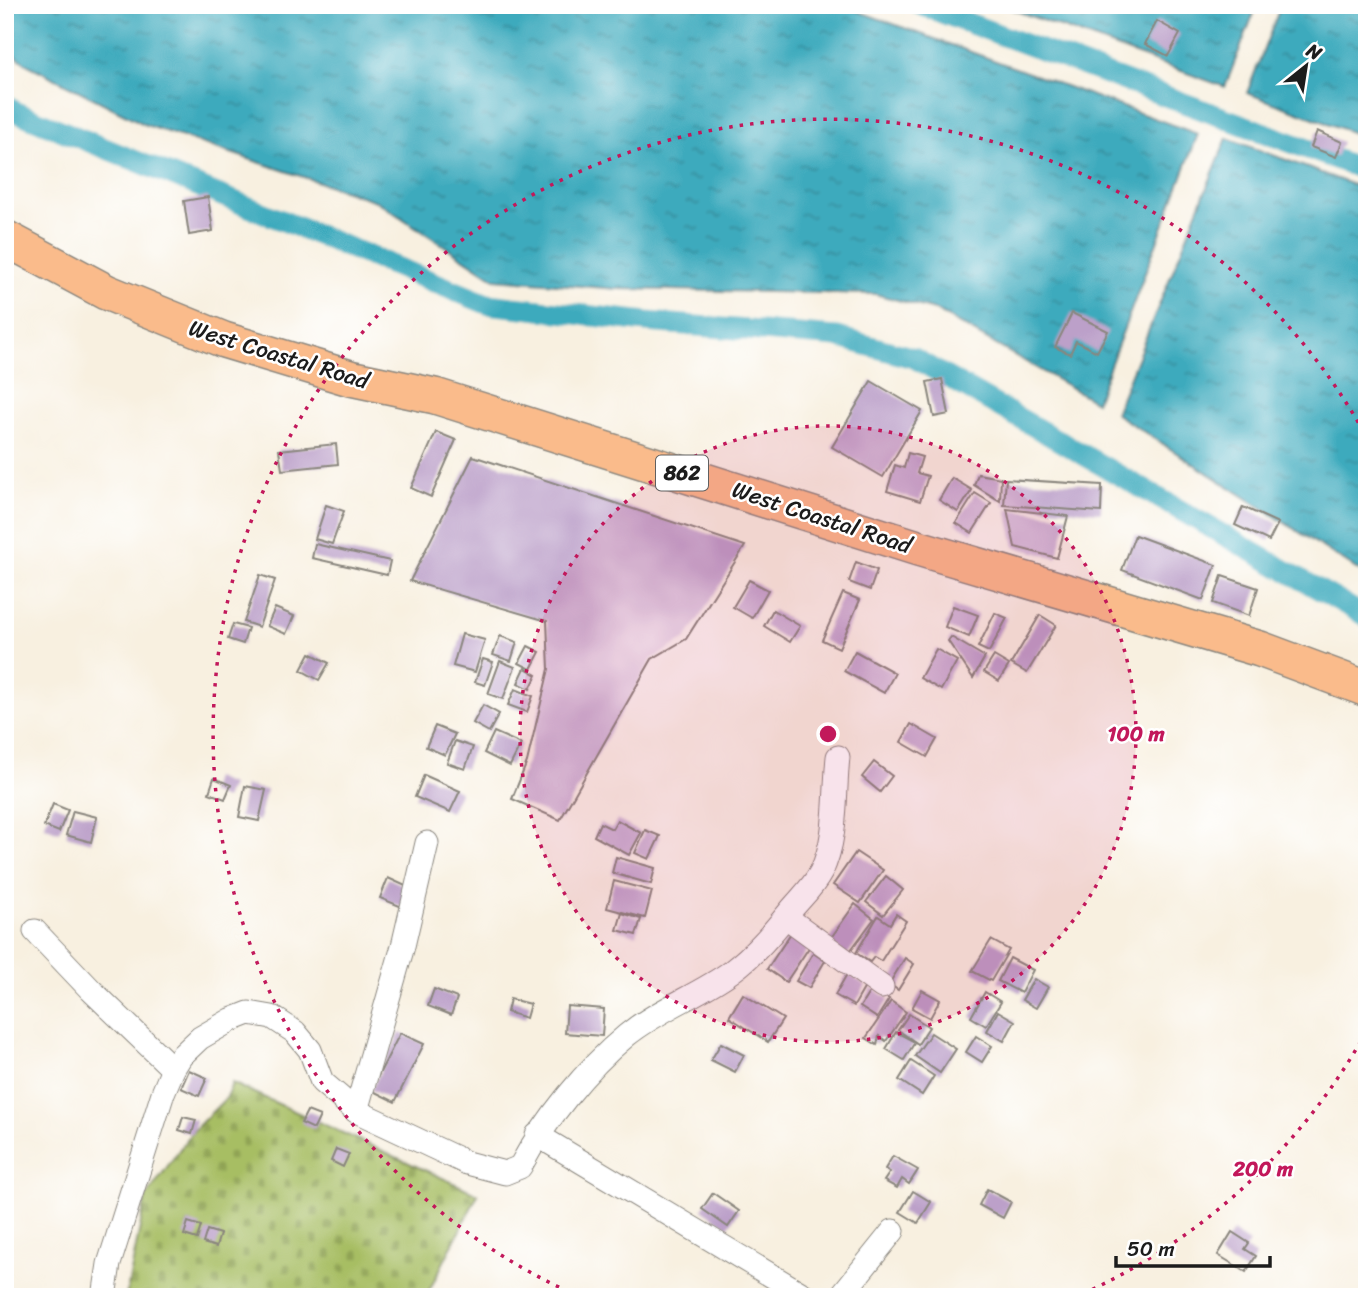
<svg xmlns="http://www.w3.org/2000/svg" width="1372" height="1302" viewBox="0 0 1372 1302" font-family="Sriracha,sans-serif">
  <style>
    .cemetery { fill: url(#cemetery-stones); stroke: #626d40; stroke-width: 2 }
    .water { fill: url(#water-ripples); stroke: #2d636c; stroke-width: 2 }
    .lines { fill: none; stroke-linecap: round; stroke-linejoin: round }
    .canal { stroke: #3eaabd; stroke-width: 21 }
    .building { fill: #bca0c9 }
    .minor-casing { stroke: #8a867e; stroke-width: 25 }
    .primary-casing { stroke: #8a867e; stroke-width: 38 }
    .minor { stroke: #fff; stroke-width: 23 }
    .primary { stroke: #fabb8b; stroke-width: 35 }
    .ring { fill: none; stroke: #c2185b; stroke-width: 3.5; stroke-dasharray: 3.5 7 }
    .labels { text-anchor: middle; stroke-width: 5; stroke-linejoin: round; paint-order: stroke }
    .shield { fill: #fff; stroke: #606060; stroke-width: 2 }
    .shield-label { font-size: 21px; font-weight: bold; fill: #1c1c1c }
    .street-label { font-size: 23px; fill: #1c1c1c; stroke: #fff }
    .centre { fill: #c2185b; stroke: #fff; stroke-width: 3.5 }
    .ring-label { font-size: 21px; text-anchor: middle; font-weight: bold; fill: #c2185b; stroke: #fff; stroke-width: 5; stroke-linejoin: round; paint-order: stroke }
  </style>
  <defs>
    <pattern id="cemetery-stones" width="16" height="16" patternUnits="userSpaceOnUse" patternTransform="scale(1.75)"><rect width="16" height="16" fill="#a7be63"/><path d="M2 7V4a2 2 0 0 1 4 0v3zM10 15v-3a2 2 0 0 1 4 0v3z" fill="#8fa355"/></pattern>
    <pattern id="water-ripples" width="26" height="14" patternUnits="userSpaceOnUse" patternTransform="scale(1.75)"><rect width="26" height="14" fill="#3eaabd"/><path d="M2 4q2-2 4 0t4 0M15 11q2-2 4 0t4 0" fill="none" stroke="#338a99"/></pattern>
  </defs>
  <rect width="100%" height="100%" fill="#fff"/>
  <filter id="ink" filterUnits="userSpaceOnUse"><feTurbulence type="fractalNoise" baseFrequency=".0143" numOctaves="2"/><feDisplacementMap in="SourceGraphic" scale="14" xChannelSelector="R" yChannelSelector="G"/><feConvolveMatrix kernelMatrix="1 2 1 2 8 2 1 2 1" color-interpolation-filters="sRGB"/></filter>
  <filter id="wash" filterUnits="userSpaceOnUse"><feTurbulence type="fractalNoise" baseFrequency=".00686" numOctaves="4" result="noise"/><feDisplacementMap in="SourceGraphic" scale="28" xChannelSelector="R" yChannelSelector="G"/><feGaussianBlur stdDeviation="1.57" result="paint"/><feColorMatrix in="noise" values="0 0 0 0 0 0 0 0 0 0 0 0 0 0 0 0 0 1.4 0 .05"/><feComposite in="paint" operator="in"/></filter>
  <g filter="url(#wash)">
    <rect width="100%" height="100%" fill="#f8f0e0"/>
    <path class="cemetery" d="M232,1083L478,1194L426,1297H126L146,1197L192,1132L227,1097Z"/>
    <g class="water">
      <path d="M5,5H841L1198,134L1096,402L935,310L875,294L618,289L495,279L376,201L146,125L28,65L5,48Z"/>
      <path d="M1000,5H1257L1225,87Z"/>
      <path d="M1281,5H1367V138L1247,93Z"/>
      <path d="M1227,138L1367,190V576L1115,413Z"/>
    </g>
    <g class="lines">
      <g class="canal">
        <path d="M920,5L1367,171"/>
        <path d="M5,104L16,112L487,304L647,322L837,337L914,358L1367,617"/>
      </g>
    </g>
    <g id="blocks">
      <g class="building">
        <path d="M1157,21L1180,34L1168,56L1145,44Z"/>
        <path d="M1317,131L1342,142L1336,157L1311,147Z"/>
        <path d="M208,197L213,231L189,235L184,201Z"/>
        <path d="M1072,313L1108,331L1097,352L1076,341L1070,354L1055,347Z"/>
        <path d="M942,379L949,414L934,417L927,382Z"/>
        <path d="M871,381L922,411L883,477L832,447Z"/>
        <path d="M436,432L456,440L431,497L411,488Z"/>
        <path d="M336,444L338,464L282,470L279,450Z"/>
        <path d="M908,453L922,457L917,473L928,476L920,501L887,491L895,465L904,468Z"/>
        <path d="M473,456L745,546L686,639L652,659L560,820L512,799L527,762L549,669L547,621L410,581Z"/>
        <path d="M978,474L1001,478L1000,501L974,485Z"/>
        <path d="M952,478L972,490L958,512L939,500Z"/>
        <path d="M1006,479L1102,485L1101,512L1004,505Z"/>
        <path d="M975,493L991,503L972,533L956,523Z"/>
        <path d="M326,505L344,511L332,544L315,539Z"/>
        <path d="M1243,507L1278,523L1269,541L1235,525Z"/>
        <path d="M1007,509L1068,516L1057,558L1015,547Z"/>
        <path d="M1135,535L1216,565L1203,600L1122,570Z"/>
        <path d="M315,544L390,561L387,575L312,558Z"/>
        <path d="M856,562L877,570L870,590L849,582Z"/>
        <path d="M260,575L275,580L259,627L244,622Z"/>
        <path d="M1222,576L1258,588L1249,616L1213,603Z"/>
        <path d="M749,580L768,590L752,618L733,607Z"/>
        <path d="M843,593L860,600L839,648L822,640Z"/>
        <path d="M953,606L978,615L969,637L945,627Z"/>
        <path d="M275,608L294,616L286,634L267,626Z"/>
        <path d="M773,610L800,626L790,642L764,626Z"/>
        <path d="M995,613L1007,618L989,652L978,647Z"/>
        <path d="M1040,615L1056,625L1027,673L1011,664Z"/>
        <path d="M233,624L248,628L243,644L228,639Z"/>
        <path d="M462,634L485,640L475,672L453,666Z"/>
        <path d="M500,636L517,642L511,661L493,655Z"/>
        <path d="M951,637L985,657L973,678L948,641Z"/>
        <path d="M528,646L540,652L531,669L519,663Z"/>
        <path d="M936,649L957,661L941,690L920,678Z"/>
        <path d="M855,651L895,673L884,693L844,671Z"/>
        <path d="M310,653L329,663L319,680L301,670Z"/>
        <path d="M994,656L1009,665L999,681L984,672Z"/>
        <path d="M483,659L493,662L485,685L475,682Z"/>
        <path d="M500,661L515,667L503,699L488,694Z"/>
        <path d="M525,668L537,675L530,689L518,683Z"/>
        <path d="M515,689L533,696L527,712L508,705Z"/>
        <path d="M483,705L499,714L489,732L473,723Z"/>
        <path d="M911,724L937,739L927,757L901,742Z"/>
        <path d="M435,726L455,734L445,755L426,747Z"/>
        <path d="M494,732L521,744L510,766L484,753Z"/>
        <path d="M455,741L473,747L465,769L447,763Z"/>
        <path d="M874,762L892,776L880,792L862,777Z"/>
        <path d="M424,775L460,791L450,812L415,797Z"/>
        <path d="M214,778L231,785L225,799L209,793Z"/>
        <path d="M245,786L266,790L259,821L239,817Z"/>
        <path d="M53,804L68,810L59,832L44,826Z"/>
        <path d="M73,811L97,817L91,842L66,835Z"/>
        <path d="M617,820L641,833L629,855L594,836L600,823L612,829Z"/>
        <path d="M645,830L660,836L649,859L635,853Z"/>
        <path d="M856,852L883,870L860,903L833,885Z"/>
        <path d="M616,857L655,868L651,884L612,873Z"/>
        <path d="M886,876L903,890L883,915L866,902Z"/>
        <path d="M388,878L410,888L402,907L380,898Z"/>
        <path d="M614,881L652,891L645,918L607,908Z"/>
        <path d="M855,904L874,919L847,955L828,942Z"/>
        <path d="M622,913L641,919L636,935L617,930Z"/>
        <path d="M896,914L906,921L881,961L874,957L870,962L856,953L878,916L890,924Z"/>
        <path d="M793,930L812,943L786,982L767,969Z"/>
        <path d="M991,940L1009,950L991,981L972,971Z"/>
        <path d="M813,953L825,961L809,988L796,981Z"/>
        <path d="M905,958L914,964L898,990L889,984Z"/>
        <path d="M1010,958L1033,970L1021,993L998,981Z"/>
        <path d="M847,974L866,985L854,1006L835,995Z"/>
        <path d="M1034,979L1048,987L1036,1008L1022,1000Z"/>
        <path d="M872,988L889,999L877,1018L860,1007Z"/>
        <path d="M434,989L457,998L451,1015L428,1006Z"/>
        <path d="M922,990L940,1000L930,1018L912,1008Z"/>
        <path d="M985,992L1001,1002L986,1026L971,1017Z"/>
        <path d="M743,994L783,1019L768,1042L729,1017Z"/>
        <path d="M510,999L530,1004L526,1018L507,1012Z"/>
        <path d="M891,1001L906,1012L886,1041L879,1036L877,1045L866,1038Z"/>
        <path d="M567,1006L604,1009L602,1036L565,1033Z"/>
        <path d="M998,1011L1015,1021L1004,1041L987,1031Z"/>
        <path d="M909,1014L929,1027L918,1044L898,1030Z"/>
        <path d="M896,1032L915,1042L904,1060L886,1049Z"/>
        <path d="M400,1033L424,1044L395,1102L371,1090Z"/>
        <path d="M931,1033L956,1049L940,1073L915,1056Z"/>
        <path d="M976,1036L992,1046L982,1062L966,1052Z"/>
        <path d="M721,1043L744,1055L735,1072L711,1060Z"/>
        <path d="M911,1061L934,1076L922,1095L899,1080Z"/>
        <path d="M189,1070L207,1078L199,1096L181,1088Z"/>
        <path d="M307,1111L320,1116L314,1129L301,1123Z"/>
        <path d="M183,1117L196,1120L192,1134L179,1130Z"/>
        <path d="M336,1149L349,1154L343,1167L331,1161Z"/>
        <path d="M893,1156L918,1170L909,1184L902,1179L897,1188L884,1181L890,1172L885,1169Z"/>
        <path d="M987,1189L1011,1202L1003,1218L979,1205Z"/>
        <path d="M913,1191L931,1202L918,1223L900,1212Z"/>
        <path d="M713,1193L739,1211L728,1227L702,1209Z"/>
        <path d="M188,1222L201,1226L197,1239L184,1235Z"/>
        <path d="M207,1230L220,1234L216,1247L203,1243Z"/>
        <path d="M1232,1232L1249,1243L1245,1249L1256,1256L1246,1272L1218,1255Z"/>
      </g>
    </g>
  </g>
  <g filter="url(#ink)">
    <use href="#blocks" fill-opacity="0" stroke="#8a867e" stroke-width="2"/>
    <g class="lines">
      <defs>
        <g id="minor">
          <path d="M786,917L882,987"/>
          <path d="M35,931L91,990L173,1069"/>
          <path d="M356,1111L403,946L427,843"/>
          <path d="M537,1135L807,1297"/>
          <path d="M104,1297L109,1264L163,1093L173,1069L181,1056L200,1038L231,1020L249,1013L272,1017L295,1032L310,1050L322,1082L356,1111L467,1163L505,1173L520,1167C545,1120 586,1069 627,1035C659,1009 699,995 732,971C755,954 773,932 791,910C801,898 813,887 821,872C838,838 834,794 838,757"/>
          <path d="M840,1297L893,1231"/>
        </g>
        <path id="primary" d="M5,238L106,292L224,340L350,378L435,396L918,548L1260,649L1367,689"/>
      </defs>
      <use href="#minor" class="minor-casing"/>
      <use href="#primary" class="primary-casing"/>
      <use href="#minor" class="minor"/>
      <use href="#primary" class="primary"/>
    </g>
  </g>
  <circle cx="828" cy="734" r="308" fill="#c2185b" fill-opacity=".12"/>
  <g class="ring">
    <circle cx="828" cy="734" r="308"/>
    <path d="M1366 1032A615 615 0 0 1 1078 1296M578 1296A615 615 0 1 1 1366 436"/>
  </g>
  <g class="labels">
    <rect class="shield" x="656" y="455.5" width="52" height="35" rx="5"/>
    <g class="shield-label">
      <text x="682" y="480">862</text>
    </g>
    <g class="street-label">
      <text transform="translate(279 354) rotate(17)" y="8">West Coastal Road</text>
      <text transform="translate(822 517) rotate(18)" y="8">West Coastal Road</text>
    </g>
  </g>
  <circle cx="828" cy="734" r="10" class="centre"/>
  <g class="ring-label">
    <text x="1136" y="741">100 m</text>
    <text x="1263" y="1176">200 m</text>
  </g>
  <rect width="1372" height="1302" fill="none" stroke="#fff" stroke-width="28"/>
  <g transform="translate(1306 66) rotate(30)" stroke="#ffffff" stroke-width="5" paint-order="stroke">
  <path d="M0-5L12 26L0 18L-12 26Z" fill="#1c1c1c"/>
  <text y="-10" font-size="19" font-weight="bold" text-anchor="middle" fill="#1c1c1c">N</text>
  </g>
  <path d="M1116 1256v10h154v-10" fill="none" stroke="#1c1c1c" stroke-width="3.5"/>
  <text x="1127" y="1256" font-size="21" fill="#1c1c1c" stroke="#ffffff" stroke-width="5" paint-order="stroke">50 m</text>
</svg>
